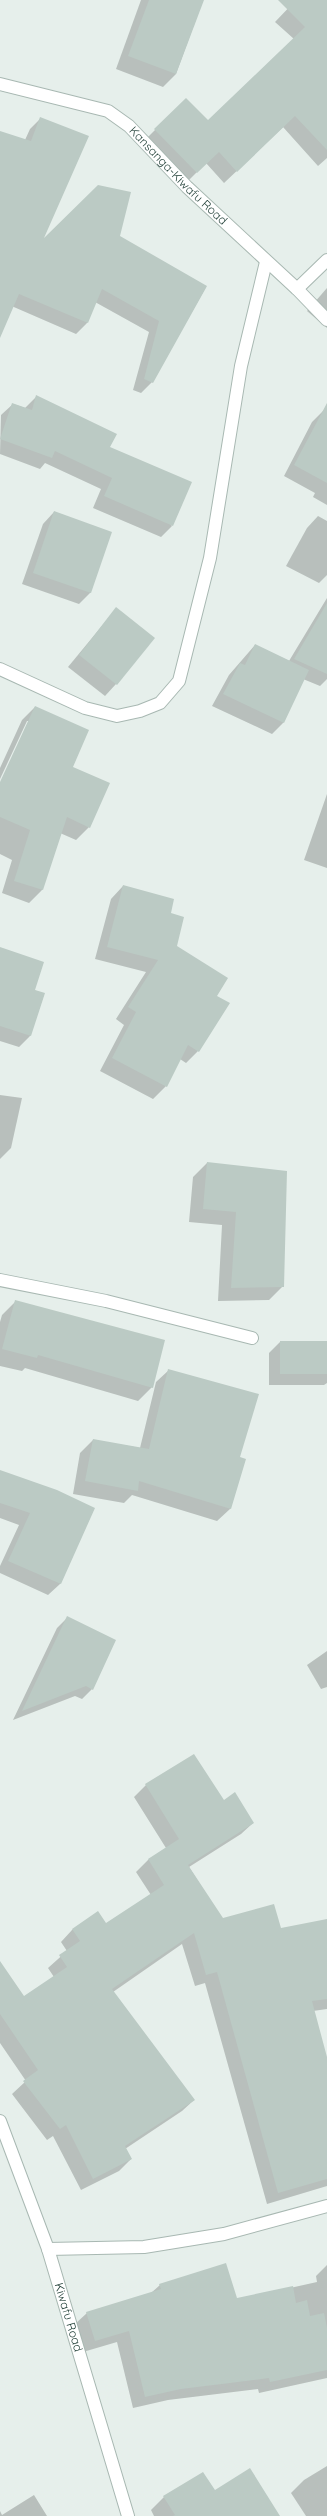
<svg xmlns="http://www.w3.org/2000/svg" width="327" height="2516" viewBox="0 0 327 2516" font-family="Quicksand,sans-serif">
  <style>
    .shadow { fill: #0003 }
    .building { fill: #bbcac4 }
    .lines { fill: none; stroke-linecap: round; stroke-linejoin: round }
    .minor-casing { stroke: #a8b8b2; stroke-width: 14 }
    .tertiary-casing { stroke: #a8b8b2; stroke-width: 14 }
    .minor { stroke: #fff; stroke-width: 12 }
    .tertiary { stroke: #fff; stroke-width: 12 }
    .labels { text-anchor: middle; stroke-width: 3; stroke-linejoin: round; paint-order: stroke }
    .street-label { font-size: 12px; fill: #24423a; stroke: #f7fbf9 }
  </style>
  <rect width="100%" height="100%" fill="#e6efeb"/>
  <g class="shadow">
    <path d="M141,0H203L176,74L163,87L116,69Z"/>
    <path d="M296,0H327V158L318,166L283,127L224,183L206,163L185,184L143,142L186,99L208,121L294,39L275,22Z"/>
    <path d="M41,118V242L119,237L206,287L152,382L141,393L133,390L149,332L95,302L87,323L76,334L0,301V132L25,140L30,129Z"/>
    <path d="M327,288V328L307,311Z"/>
    <path d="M36,397L109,447L172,526L161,537L93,508L101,489L45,463L40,469L0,454L1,415L13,404L25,408Z"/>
    <path d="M324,410L327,412V505L313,497L315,493L284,476L312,422Z"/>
    <path d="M54,512L91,592L79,604L22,584L43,524Z"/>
    <path d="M318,516L327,521V575L319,583L286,566L307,528Z"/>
    <path d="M327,598V679L320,686L303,679L283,723L272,734L212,706L229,675L255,645L289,661Z"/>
    <path d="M116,609V684L105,696L68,667Z"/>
    <path d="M35,707L72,767L89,827L76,840L60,833L42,890L29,903L2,893L12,860L0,854V784L29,721H27L0,779V768L22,720Z"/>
    <path d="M327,794V868L304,860Z"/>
    <path d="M123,886L169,914L176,946L216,996L198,1051L186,1063L180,1059L166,1086L153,1099L100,1071L124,1025L116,1019L146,972L95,959L111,899Z"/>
    <path d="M0,952L34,990L44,994L30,1036L19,1047L0,1041Z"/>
    <path d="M0,1095L22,1098L11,1148L0,1159Z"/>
    <path d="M207,1163L283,1286L269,1300L218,1301L222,1225L189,1222L193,1177Z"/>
    <path d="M16,1301L152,1387L138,1401L25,1368L22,1371L0,1366V1322L2,1315Z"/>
    <path d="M280,1342H327V1383L324,1385H269V1353Z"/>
    <path d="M169,1370L239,1458L245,1460L230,1509L217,1521L132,1495L124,1503L73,1494L80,1453L93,1440L140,1448L156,1382Z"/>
    <path d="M0,1471L93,1508L60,1584L48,1595L0,1573V1566L19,1525L0,1518Z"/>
    <path d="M67,1618L92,1689L82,1699L75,1696L13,1720L57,1628Z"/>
    <path d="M327,1651V1687L321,1689L307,1665Z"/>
    <path d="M146,1785L223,1801L253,1823L241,1834L189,1867L222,1919L280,1929L327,1920V2009L313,2011L327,2064V2186L267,2204L205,1983L195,1986L182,1944L113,1992L194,2100L182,2111L125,2149L131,2159L119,2171L81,2190L53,2136L47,2140L12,2094L26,2081L0,2043V2013L54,1977L48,1968L67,1951L61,1942L72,1930L98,1913L106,1924L151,1895L136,1872L148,1860L166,1848L134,1797Z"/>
    <path d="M327,2265V2378L259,2393L258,2389L168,2400L133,2408L117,2342L83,2352L75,2324L87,2313L151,2293L160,2285L236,2300L317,2282L316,2276Z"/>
    <path d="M327,2466V2516H306L291,2493L304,2480Z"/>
    <path d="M214,2491L277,2516H154L151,2510L164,2497Z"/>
    <path d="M34,2495L47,2516H0V2511L2,2515Z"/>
  </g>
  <g class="building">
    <path d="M149,0H204L176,74L128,56Z"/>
    <path d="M278,0H327V150L295,116L237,172L219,152L197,173L154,129L186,98L208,120L305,27Z"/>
    <path d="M40,117L89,136L44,238L98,185L131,192L120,236L207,286L153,383L144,379L159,321L102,289L88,323L19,294L0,338V131L31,141Z"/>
    <path d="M36,395L117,434L110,447L192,482L173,526L104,496L112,478L55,451L52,458L0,439L12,403L32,410Z"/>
    <path d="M327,403V483L294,465Z"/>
    <path d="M54,511L112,532L91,593L33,573Z"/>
    <path d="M327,603V674L294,659Z"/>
    <path d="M116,607L155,638L117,685L79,655Z"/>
    <path d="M255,644L309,670L284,723L223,694L240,663L245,665Z"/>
    <path d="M35,706L89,730L73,767L110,783L90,828L67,817L43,890L14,881L30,830L0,817V782Z"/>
    <path d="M123,885L174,899L171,913L184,917L177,946L228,978L217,996L230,1003L199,1052L188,1045L167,1087L112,1058L136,1012L128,1007L158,960L107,947Z"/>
    <path d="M0,947L44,962L35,990L45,993L31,1036L0,1026Z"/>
    <path d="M207,1162L287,1171L284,1287L231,1288L236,1212L203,1209Z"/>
    <path d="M15,1300L165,1340L153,1388L38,1355L37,1358L2,1349Z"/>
    <rect x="280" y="1341" width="47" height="33"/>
    <path d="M168,1369L259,1394L240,1457L246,1459L231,1509L139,1481L138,1491L85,1481L93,1439L149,1449Z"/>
    <path d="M0,1470L57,1490L95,1508L61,1584L8,1561L30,1513L0,1503Z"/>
    <path d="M67,1616L116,1640L93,1690L86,1686L22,1711Z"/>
    <path d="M194,1754L224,1800L235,1792L254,1823L188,1865L223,1918L274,1904L281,1928L327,1919V1999L312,2001L327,2057V2179L278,2193L217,1972L206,1975L194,1933L112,1989L195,2100L125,2146L132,2159L93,2179L66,2125L60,2129L23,2081L38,2070L0,2014V1961L24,1996L67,1967L59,1955L80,1941L72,1929L98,1911L106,1923L164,1885L148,1859L179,1839L145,1784Z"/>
    <path d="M226,2263L237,2298L293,2286L296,2303L307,2300L310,2316L324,2313L327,2328V2370L270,2382L269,2378L181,2389L145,2397L129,2331L95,2341L86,2312L161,2289L159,2284Z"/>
    <path d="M250,2468L280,2516H173L175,2515L163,2496L203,2472L215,2490Z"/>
  </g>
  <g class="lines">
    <defs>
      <g id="minor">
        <path id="s1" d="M0,84L108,111L129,126L187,187L297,289L327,320"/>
        <path d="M297,289L327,260"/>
        <path d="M0,669L85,708L117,716L140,711L160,703L179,681L210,558L241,366L266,262"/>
        <path d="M0,1280L106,1301L252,1338"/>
        <path d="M48,2249L144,2247L224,2234L327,2206"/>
      </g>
      <g id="tertiary">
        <path id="s2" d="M0,2121L48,2249L128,2516"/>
      </g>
    </defs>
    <use href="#minor" class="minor-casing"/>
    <use href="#tertiary" class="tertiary-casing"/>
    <use href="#minor" class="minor"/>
    <use href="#tertiary" class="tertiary"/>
  </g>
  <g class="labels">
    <g class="street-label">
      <text dy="4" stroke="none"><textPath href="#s1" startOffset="207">Kansanga-Kiwafu Road</textPath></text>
      <text dy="4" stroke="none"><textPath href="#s2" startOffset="208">Kiwafu Road</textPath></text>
    </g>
  </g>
</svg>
